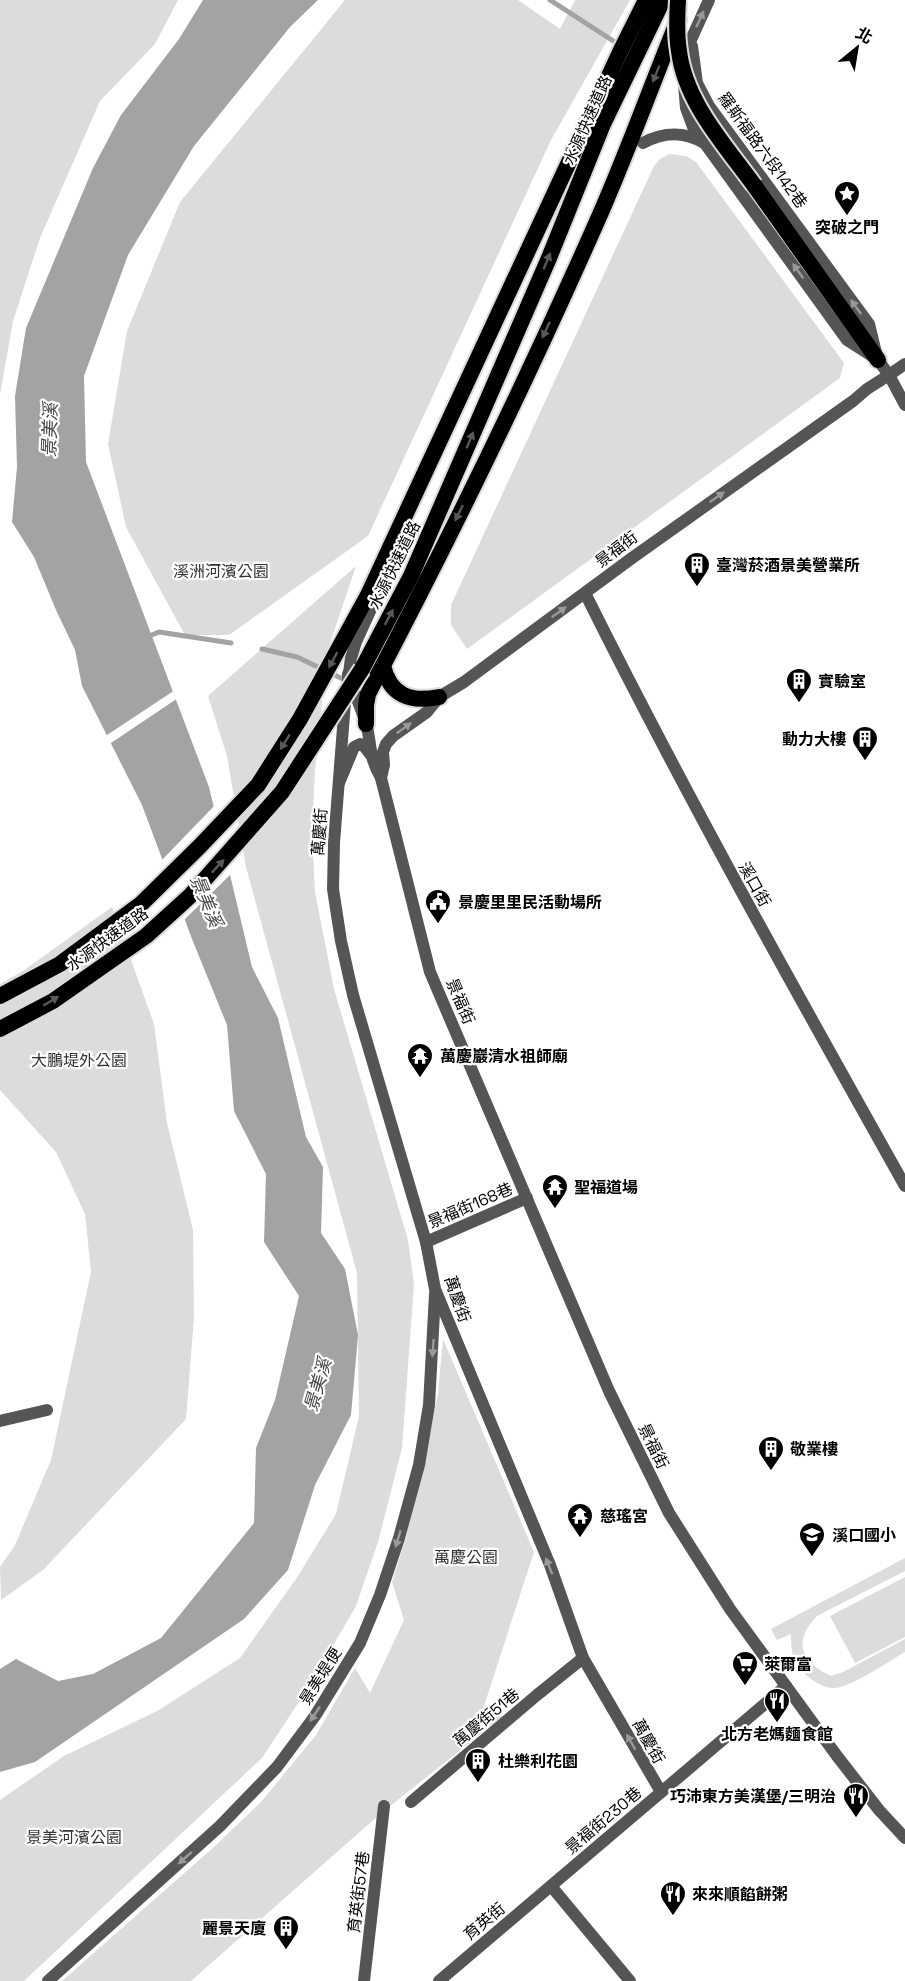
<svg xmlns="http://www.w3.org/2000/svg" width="905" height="1981" viewBox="0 0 905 1981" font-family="'Space Grotesk','Noto Sans TC',sans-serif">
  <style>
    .green { fill: #dcdcdc }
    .water { fill: #a3a3a3 }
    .pier { fill: #fff }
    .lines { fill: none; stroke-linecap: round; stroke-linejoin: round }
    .stream { stroke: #a3a3a3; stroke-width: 5 }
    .trunk-casing { stroke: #dbdbdb; stroke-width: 20 }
    .minor { stroke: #555; stroke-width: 12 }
    .tertiary { stroke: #555; stroke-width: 12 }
    .trunk { stroke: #000; stroke-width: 16 }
    .trunk-bridge-casing { stroke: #dbdbdb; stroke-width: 20; stroke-linecap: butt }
    .trunk-bridge { stroke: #000; stroke-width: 16 }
    .oneway { fill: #999 }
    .oneway2 { fill: #595959 }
    .labels { text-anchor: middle; stroke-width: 4.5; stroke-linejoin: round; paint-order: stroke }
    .street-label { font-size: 16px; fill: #000; stroke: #fff }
    .poi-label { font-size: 16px; font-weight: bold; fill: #000; stroke: #fff; text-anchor: start }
    .park-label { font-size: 16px; fill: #333; stroke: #fff }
    .water-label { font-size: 18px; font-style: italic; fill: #444; stroke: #fff }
  </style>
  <rect width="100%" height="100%" fill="#fff"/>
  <g class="green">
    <path d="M0,0H178L155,44L100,101L40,238L13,321L0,395Z"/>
    <path d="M345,0H518L560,29L575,0H630L551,140L368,536L229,635H185L126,527L108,444L127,331L180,202Z"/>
    <path d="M670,154L686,156L696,162L844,363L840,378L467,649L451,625V605L654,166L660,159Z"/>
    <path d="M356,566L327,652L315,770L312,834L315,892L334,989L408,1240L414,1284L402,1448L378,1542L356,1606L312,1682L262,1758L24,1981H0V1800L64,1756L159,1710L240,1658L298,1576L336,1514L359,1416L357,1273L246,867L227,756L208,696Z"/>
    <path d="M112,907L154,1024L167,1123L193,1230L194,1317L186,1419L43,1570L1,1600L0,1567L15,1545L51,1460L91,1272L85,1214L56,1152L0,1090V984L23,971Z"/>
    <path d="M443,1339L534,1552L484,1706L503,1716L379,1815L191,1981H62L215,1846L261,1802L316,1735L355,1668L370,1693L404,1620L392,1582L406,1537L438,1394Z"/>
    <path d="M905,1558V1571L817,1616C792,1641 801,1662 831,1676L843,1672L905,1639V1652C889,1661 852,1687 835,1688C825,1689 813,1681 806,1675C792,1662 791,1652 791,1634L777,1640L771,1629Z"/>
    <path d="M905,1577V1637L855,1663L830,1616Z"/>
  </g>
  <path class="water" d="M203,0H318L290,27L194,146L128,255L84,376L86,462L209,787L252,967L278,1018L306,1137L323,1167L321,1233L345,1269L358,1335L351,1415L315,1485L288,1570L244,1619L35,1762L0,1772V1669L16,1659L58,1681L93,1674L161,1638L254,1523L256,1448L275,1400L299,1296L264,1242L266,1174L234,1111L227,1025L192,939L142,805L82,686L75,650L56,610L34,557L12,522L17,467L15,396L26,328L93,168L121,115L179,39Z"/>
  <g class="pier">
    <path d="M175,690L178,698L108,745L104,737Z"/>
    <path d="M216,804L232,873L182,922L160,862Z"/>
  </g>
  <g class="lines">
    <g class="stream">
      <path d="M550,0L621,46"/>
      <path d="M147,637L159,632L231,643"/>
      <path d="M262,649L297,657L345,680"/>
    </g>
    <defs>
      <g id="trunk">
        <path d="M754,185L878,360"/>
        <path d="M383,666C390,695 410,703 439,697"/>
        <path d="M362,669L411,576L549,258L603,124L663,0"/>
        <path d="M366,724V705L368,694C451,536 530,374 602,210C629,148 652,84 678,20"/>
        <path d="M0,996L60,964L141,904L200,846L258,785L300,719L368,595L621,50L646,0"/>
      </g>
    </defs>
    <use href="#trunk" class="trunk-casing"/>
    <g class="minor">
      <path d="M692,46L697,83L709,106L869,324L876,353"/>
      <path d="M684,64L685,53L709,0"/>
      <path d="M684,84L686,108L693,127L847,340L872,356"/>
      <path d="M643,143C664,132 683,131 704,143"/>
      <path d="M889,375L905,364"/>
      <path d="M405,534L356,642L351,658L345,702L334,843L333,889L341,941L353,995L426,1242L435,1289L550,1565L583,1658L661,1792"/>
      <path d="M585,593C685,794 795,990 905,1186"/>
      <path d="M426,1242L527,1198"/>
      <path d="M0,1421L47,1410"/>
      <path d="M411,1802L537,1695L583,1658"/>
      <path d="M551,1886L630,1981"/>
      <path d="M48,1981L220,1826L277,1767L315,1716L360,1643L380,1595L399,1538L419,1465L429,1405L435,1294"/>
      <path d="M364,1981L384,1806"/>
      <path d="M439,1981L786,1686"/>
    </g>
    <g class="tertiary">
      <path d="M878,360L889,375L905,405"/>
      <path d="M889,375L867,389L853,401L632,558L464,682L439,697L427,712L393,736L386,744L383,752L384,765L381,778L430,972L609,1391L669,1513L730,1609L837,1756L879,1810L905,1838"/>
      <path d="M348,674C353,691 361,707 366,723C372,746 368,755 381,778"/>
      <path d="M339,783L354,747L360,744L365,747L370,754"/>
    </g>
    <use href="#trunk" class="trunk"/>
    <defs>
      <g id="trunk-bridge">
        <path d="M678,0C677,17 676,34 679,51C685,102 725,145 754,185"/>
        <path d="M0,1029L53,1001L146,936L190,896L282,792L362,669"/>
      </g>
    </defs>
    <use href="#trunk-bridge" class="trunk-bridge-casing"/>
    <use href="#trunk-bridge" class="trunk-bridge"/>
  </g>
  <defs><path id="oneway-solid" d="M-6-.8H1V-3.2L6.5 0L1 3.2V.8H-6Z" transform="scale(1.5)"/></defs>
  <g class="oneway">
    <use href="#oneway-solid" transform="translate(700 19) rotate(-65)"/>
    <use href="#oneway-solid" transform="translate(798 271) rotate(-126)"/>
    <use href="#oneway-solid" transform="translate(856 307) rotate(-126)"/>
    <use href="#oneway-solid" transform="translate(717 497) rotate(-35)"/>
    <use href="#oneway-solid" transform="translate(559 612) rotate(-36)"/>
    <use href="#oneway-solid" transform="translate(404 728) rotate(-36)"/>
    <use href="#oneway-solid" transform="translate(433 1348) rotate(94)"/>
    <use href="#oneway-solid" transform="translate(398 1539) rotate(107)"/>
    <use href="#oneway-solid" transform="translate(549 1566) rotate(-112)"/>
    <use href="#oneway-solid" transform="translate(315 1714) rotate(124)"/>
    <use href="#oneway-solid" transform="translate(631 1742) rotate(-119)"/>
    <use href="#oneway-solid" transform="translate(185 1858) rotate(138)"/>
  </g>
  <g class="oneway2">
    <use href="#oneway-solid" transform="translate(656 74) rotate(112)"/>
    <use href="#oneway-solid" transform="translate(547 261) rotate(-67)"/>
    <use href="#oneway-solid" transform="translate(546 330) rotate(115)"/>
    <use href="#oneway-solid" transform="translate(470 440) rotate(-67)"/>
    <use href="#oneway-solid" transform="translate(459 513) rotate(116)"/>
    <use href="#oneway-solid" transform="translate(389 617) rotate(-62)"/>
    <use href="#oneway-solid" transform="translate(333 660) rotate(119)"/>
    <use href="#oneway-solid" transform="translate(285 742) rotate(122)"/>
    <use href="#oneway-solid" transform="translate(218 866) rotate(-47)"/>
    <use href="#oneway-solid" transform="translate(51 1001) rotate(-31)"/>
  </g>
  <defs>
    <symbol id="sight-pin" viewBox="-11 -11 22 30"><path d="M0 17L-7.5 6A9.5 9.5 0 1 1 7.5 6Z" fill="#000" stroke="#fff"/><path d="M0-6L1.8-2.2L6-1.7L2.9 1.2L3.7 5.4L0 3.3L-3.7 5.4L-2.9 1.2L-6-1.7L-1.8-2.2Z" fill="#fff"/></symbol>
    <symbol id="building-pin" viewBox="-11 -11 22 30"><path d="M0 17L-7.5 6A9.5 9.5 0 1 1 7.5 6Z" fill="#000" stroke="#fff"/><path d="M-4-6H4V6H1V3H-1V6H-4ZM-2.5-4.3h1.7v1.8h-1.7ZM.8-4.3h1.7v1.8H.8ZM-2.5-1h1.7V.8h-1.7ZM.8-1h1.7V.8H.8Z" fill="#fff"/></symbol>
    <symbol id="civic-pin" viewBox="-11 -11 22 30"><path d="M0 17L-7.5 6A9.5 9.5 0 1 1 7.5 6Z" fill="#000" stroke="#fff"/><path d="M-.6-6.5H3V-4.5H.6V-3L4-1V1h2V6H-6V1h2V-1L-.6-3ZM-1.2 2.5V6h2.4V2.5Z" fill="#fff"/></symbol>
    <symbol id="temple-pin" viewBox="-11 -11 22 30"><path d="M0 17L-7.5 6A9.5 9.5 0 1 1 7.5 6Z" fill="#000" stroke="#fff"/><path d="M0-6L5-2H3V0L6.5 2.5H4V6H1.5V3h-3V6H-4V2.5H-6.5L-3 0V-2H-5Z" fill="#fff"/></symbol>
    <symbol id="school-pin" viewBox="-11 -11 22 30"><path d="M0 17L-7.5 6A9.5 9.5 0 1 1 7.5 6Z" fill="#000" stroke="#fff"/><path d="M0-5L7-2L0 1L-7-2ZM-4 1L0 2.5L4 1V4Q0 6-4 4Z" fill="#fff"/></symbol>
    <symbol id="supermarket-pin" viewBox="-11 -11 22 30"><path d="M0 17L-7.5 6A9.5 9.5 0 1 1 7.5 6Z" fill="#000" stroke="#fff"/><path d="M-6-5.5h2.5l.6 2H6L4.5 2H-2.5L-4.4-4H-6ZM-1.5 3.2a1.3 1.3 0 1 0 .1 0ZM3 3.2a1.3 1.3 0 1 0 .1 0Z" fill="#fff"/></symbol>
    <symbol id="restaurant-pin" viewBox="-11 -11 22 30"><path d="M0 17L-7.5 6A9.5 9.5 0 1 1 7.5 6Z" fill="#000" stroke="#fff"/><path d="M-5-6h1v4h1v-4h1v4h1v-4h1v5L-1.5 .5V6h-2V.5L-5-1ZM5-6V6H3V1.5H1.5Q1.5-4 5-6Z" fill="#fff"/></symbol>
  </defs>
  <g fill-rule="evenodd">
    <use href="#sight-pin" x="832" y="179" width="30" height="40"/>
    <use href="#building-pin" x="682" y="550" width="30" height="40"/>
    <use href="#building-pin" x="784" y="666" width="30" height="40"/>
    <use href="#building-pin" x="850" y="724" width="30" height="40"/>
    <use href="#civic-pin" x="423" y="887" width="30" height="40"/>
    <use href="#temple-pin" x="405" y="1041" width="30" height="40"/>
    <use href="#temple-pin" x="540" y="1172" width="30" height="40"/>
    <use href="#building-pin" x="756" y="1434" width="30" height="40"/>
    <use href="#temple-pin" x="565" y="1501" width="30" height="40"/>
    <use href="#school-pin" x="797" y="1520" width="30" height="40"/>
    <use href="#supermarket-pin" x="730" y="1649" width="30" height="40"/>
    <use href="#restaurant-pin" x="762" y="1686" width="30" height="40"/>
    <use href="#building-pin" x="463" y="1746" width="30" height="40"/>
    <use href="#restaurant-pin" x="841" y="1781" width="30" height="40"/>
    <use href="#restaurant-pin" x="658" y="1879" width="30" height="40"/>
    <use href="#building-pin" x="271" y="1913" width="30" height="40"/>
  </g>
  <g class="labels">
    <g class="street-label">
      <text transform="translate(587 120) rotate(-66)" y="6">水源快速道路</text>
      <text transform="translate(763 150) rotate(54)" y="6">羅斯福路六段142巷</text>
      <text transform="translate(616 549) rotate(-37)" y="6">景福街</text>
      <text transform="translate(394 565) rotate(-64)" y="6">水源快速道路</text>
      <text transform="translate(319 832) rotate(-86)" y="6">萬慶街</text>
      <text transform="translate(755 884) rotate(61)" y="6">溪口街</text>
      <text transform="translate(107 939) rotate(-36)" y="6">水源快速道路</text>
      <text transform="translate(461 1001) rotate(67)" y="6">景福街</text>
      <text transform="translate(470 1205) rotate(-23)" y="6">景福街168巷</text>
      <text transform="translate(458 1299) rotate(71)" y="6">萬慶街</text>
      <text transform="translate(654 1446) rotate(64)" y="6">景福街</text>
      <text transform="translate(320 1676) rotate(-58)" y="6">景美堤便</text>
      <text transform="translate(486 1717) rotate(-40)" y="6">萬慶街51巷</text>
      <text transform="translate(649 1741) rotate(61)" y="6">萬慶街</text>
      <text transform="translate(603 1820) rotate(-40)" y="6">景福街230巷</text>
      <text transform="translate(358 1892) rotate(-83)" y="6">育英街57巷</text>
      <text transform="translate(484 1921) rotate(-40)" y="6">育英街</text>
    </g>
    <g class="poi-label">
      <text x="847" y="233" text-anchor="middle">突破之門</text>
      <text x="716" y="571">臺灣菸酒景美營業所</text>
      <text x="818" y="687">實驗室</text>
      <text x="846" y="745" text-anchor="end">動力大樓</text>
      <text x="458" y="908">景慶里里民活動場所</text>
      <text x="440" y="1062">萬慶巖清水祖師廟</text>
      <text x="574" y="1193">聖福道場</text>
      <text x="790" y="1455">敬業樓</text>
      <text x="600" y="1522">慈瑤宮</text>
      <text x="832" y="1541">溪口國小</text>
      <text x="764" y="1670">萊爾富</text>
      <text x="777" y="1740" text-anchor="middle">北方老媽麵食館</text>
      <text x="498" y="1767">杜樂利花園</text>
      <text x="836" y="1802" text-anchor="end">巧沛東方美漢堡/三明治</text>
      <text x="692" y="1900">來來順餡餅粥</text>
      <text x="266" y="1934" text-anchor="end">麗景天廈</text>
    </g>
    <g class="park-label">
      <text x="221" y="577">溪洲河濱公園</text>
      <text x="79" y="1066">大鵬堤外公園</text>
      <text x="466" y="1563">萬慶公園</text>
      <text x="74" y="1843">景美河濱公園</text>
    </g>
    <g class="water-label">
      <text transform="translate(50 430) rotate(-88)" y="6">景美溪</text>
      <text transform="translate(206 901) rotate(67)" y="6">景美溪</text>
      <text transform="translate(318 1385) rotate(-74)" y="6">景美溪</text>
    </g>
  </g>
  <g transform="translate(857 48) rotate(30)" stroke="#ffffff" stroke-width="4.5" paint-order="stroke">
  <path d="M0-4.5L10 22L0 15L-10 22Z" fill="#000000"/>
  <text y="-9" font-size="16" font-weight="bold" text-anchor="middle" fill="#000000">北</text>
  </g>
</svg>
